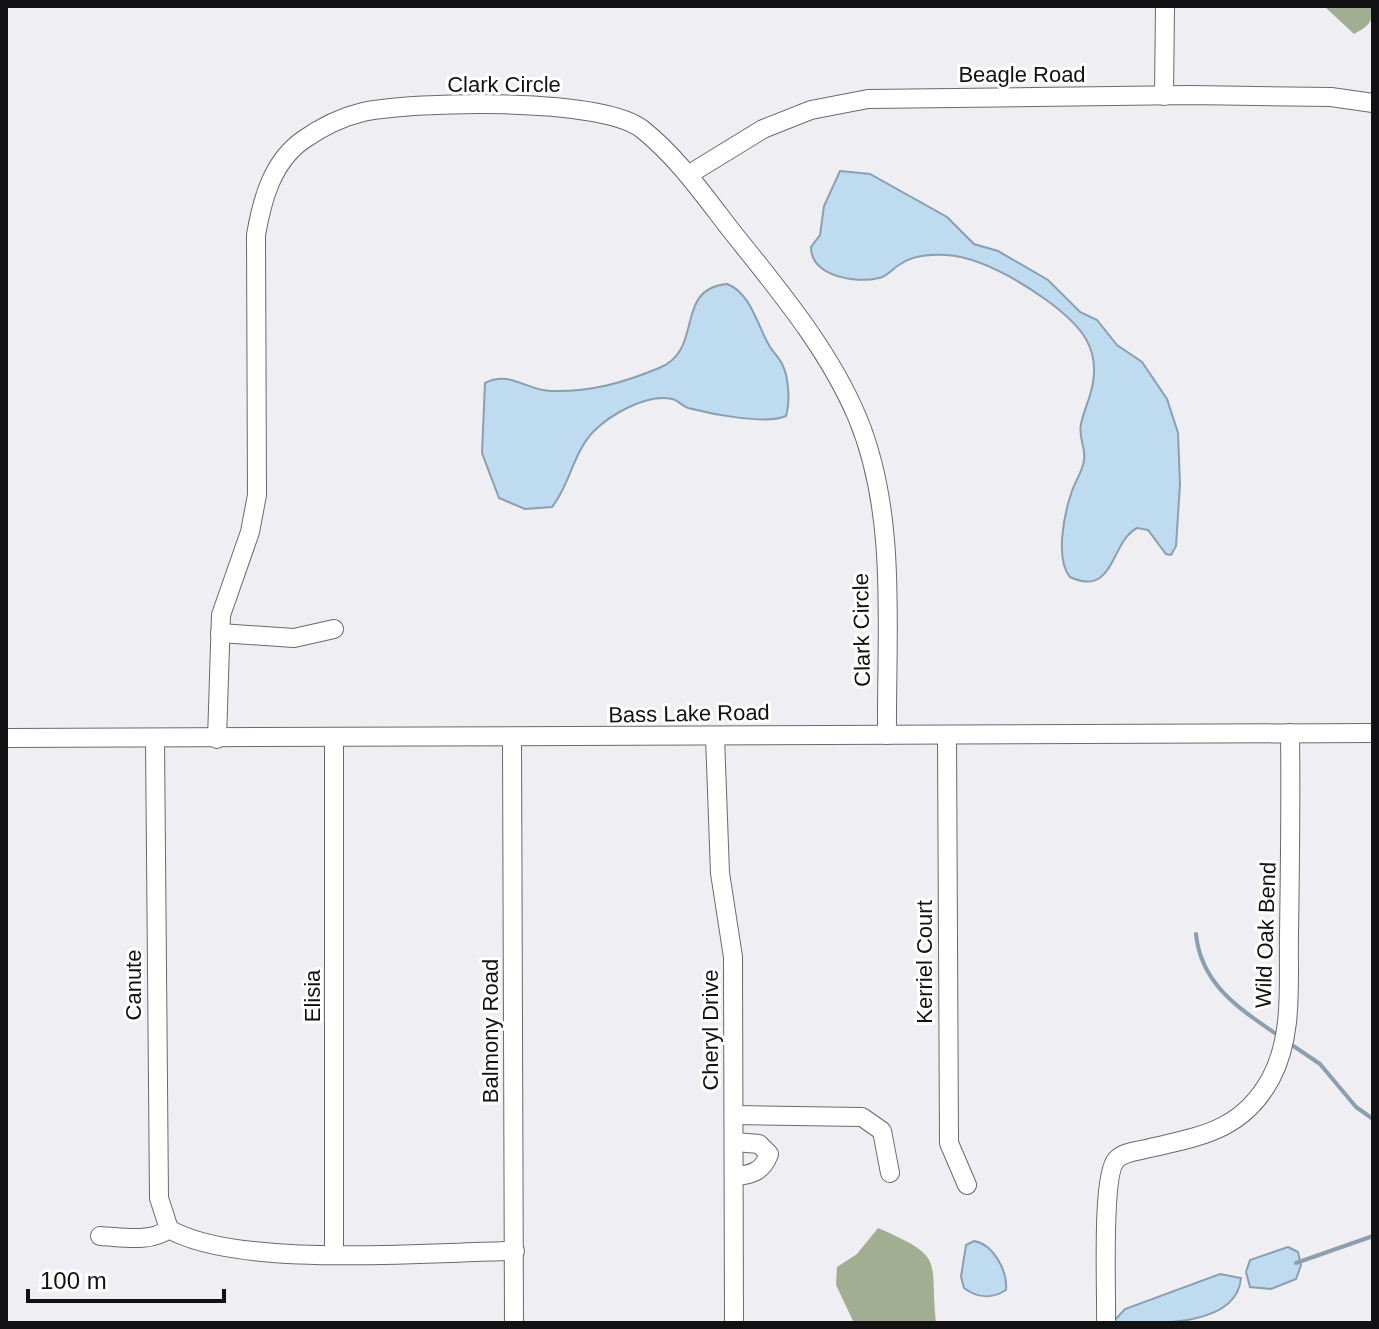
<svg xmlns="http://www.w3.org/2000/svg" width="1379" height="1329" viewBox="0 0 1379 1329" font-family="Helvetica,sans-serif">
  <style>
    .forest { fill: #a1ae92 }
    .water { fill: #bfdbf0; stroke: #8b9fae; stroke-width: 2 }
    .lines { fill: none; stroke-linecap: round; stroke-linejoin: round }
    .stream { stroke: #8b9fae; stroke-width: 4 }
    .minor-casing { stroke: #696a6e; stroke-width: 20 }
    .minor { stroke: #fff; stroke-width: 18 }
    .labels { text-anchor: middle; stroke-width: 6; stroke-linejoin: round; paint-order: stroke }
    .street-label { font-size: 22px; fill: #121214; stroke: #fff }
  </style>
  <rect width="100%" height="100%" fill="#eeeef3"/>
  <g class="forest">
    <path d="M1324,6H1373C1373,23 1368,26 1354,34Z"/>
    <path d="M878,1228C947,1258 929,1258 936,1323H854L836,1285L837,1267L857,1254Z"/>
  </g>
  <g class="water">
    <path d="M840,171L870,174L947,217L974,244L998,251L1048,280L1080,312L1097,320L1117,345L1142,362L1167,399L1178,433L1180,484L1176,546L1171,555L1166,554L1148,530L1137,528C1110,542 1115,598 1070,577C1055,559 1064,515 1071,494C1074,483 1083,471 1084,460C1086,448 1078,437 1081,424C1083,414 1087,405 1090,395C1104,349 1081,325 1045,299C1018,280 979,257 946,255C930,254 912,255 899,265C892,269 887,277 879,278C855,284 811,276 811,247L820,235L824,206Z"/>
    <path d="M727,284C751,293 757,325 769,345C773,353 780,358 783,366C789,379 790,403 786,416C766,425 711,414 688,408C682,406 678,400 672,399C647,393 610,415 594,431C573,452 570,485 552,507L525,509L499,498L482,453L485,383C510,370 527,391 551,391C591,392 623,383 659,368C705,350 673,289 727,284Z"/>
    <path d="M974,1241C993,1244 1008,1271 1006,1290C992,1299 977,1298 964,1288L961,1277L966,1245Z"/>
    <path d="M1288,1247L1298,1252L1301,1265L1296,1279L1271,1289L1250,1287L1246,1272L1250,1260Z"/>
    <path d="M1220,1274L1241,1278C1237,1329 1149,1323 1112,1323L1125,1309Z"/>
  </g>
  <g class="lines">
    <g class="stream">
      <path d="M1196,934C1201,985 1240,1009 1279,1036"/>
      <path d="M1289,1043L1320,1064L1356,1107L1373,1119"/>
      <path d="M1296,1263L1373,1236"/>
    </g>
    <defs>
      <g id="minor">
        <path d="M1164,96L1165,6"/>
        <path d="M688,175L763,129L811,110L868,99L1191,95L1331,97L1373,103"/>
        <path d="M220,633L294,638L334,629"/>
        <path d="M947,735L949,1143L967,1185"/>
        <path d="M715,737L720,873L733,957L734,1323"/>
        <path d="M6,738L1373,733"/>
        <path d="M512,738L514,1323"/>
        <path d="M155,739L159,1198L169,1229"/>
        <path d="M217,739L221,615L250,532L257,495L256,235C262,200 272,162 303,140C320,128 342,117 363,112C416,101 601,97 642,129C677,157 703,194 730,229C777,288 829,349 858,419C898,516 886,632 887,735"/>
        <path d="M334,739V1254"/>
        <path d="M735,1115L862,1117L882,1131L890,1173"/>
        <path d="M735,1176C752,1175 763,1171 769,1154L759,1144L735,1142"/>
        <path d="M169,1229C237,1269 431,1252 515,1251"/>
        <path d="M100,1236C123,1237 150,1243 169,1229"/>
        <path d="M1106,1323C1107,1295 1101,1177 1116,1160C1124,1151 1140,1151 1150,1148C1202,1136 1243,1130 1271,1078C1294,1035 1288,981 1289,934C1290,867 1291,800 1290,733"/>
      </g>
    </defs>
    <use href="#minor" class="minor-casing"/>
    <use href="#minor" class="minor"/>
  </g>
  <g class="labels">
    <g class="street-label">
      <text x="1022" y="82">Beagle Road</text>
      <text x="504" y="92">Clark Circle</text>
      <text transform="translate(861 630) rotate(-91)" y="8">Clark Circle</text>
      <text transform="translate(689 713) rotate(-1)" y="8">Bass Lake Road</text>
      <text transform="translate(1265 935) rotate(-88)" y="8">Wild Oak Bend</text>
      <text transform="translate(924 962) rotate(-90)" y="8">Kerriel Court</text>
      <text transform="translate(133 985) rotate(-90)" y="8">Canute</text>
      <text transform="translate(312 996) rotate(-90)" y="8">Elisia</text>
      <text transform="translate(710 1030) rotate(-90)" y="8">Cheryl Drive</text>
      <text transform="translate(490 1031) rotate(-90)" y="8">Balmony Road</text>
    </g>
  </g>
  <rect width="1379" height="1329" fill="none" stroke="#121214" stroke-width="16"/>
  <path d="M28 1289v12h196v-12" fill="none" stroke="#121214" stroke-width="4"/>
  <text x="40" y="1289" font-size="24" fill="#121214" stroke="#ffffff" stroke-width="6" paint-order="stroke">100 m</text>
</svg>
